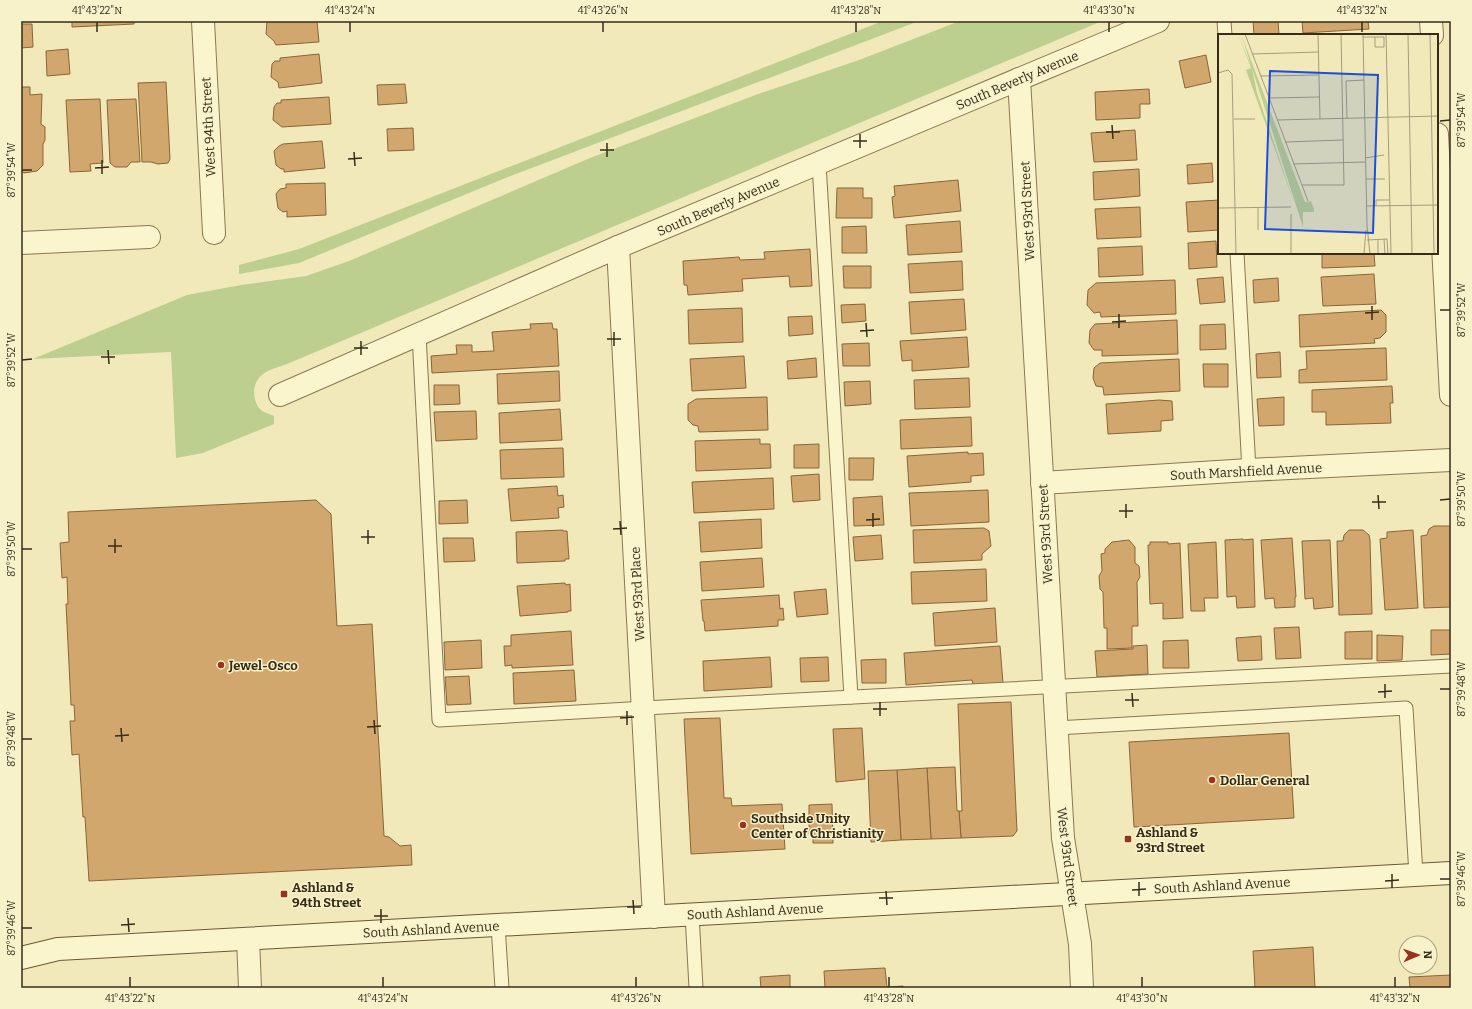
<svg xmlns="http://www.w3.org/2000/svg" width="1472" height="1009" viewBox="0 0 1472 1009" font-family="Bitter,serif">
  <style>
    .green { fill: #bdcf8e }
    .building { fill: #d2a76d; stroke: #896538 }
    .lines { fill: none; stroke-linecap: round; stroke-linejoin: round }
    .lane-casing { stroke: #887853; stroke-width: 15 }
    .street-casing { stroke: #887853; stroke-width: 24 }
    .secondary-casing { stroke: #695837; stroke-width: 24 }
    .lane { stroke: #fbf5cd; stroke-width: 13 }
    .street { stroke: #fbf5cd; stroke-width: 22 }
    .secondary { stroke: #fbf5cd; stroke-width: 22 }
    .ticks { fill: none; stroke: #362c19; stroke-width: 1.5 }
    .poi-dot { fill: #9b321f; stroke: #f8f2ca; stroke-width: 1.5 }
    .labels { text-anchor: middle; stroke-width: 3; stroke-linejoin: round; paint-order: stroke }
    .street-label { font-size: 13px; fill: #362c19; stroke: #f8f2ca }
    .poi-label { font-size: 13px; font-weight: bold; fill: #362c19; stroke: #f8f2ca; text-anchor: start }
    .inset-road { fill: none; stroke: #a69d7a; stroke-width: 1 }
    .view { fill: #1d4ed8; fill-opacity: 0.15; stroke: #1d4ed8; stroke-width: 2 }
    .inset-edge { fill: none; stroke: #362c19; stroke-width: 2 }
    .neatline { fill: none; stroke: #362c19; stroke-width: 1.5 }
    .ticks-label { font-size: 10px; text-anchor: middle; fill: #362c19 }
  </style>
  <rect width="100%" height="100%" fill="#f1e9ba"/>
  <g class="green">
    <path d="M883,21H919L503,179L299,263L239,274V265L299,249Z"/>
    <path d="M960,21H1102L287,364C279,367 269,369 262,375C251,383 252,403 262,411C265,413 270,414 274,416V424L203,453L176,458L171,352L33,359L187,295L241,285L306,276L349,261L590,158L758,94L859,60Z"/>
  </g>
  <g class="building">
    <path d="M72,21H134V24L72,27Z"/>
    <path d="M267,21H317L319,42L276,45L274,41L266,34Z"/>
    <path d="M1253,21H1278L1279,34L1254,35Z"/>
    <path d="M1302,21H1368L1369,29L1303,33Z"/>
    <path d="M21,24H32L33,47L21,48Z"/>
    <path d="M68,49L70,74L47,76L46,51Z"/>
    <path d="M319,54L322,83L279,88L278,82L271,77L272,64L275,61H280V58Z"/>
    <path d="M1206,55L1211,82L1185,88L1179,61Z"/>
    <path d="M166,82L170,159L168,163L158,164L151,162H142L138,83Z"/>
    <path d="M405,84L407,103L378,105L377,85Z"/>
    <path d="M21,87H30V95L42,94L41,124L45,127V140L43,144V165L37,171L24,173L21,171Z"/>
    <path d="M1149,89L1150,104H1140V118L1096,120L1095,92Z"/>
    <path d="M329,97L331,124L282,127L273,120L274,107L277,103H281V100Z"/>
    <path d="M100,99L103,163L90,164L91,171L70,172L66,100Z"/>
    <path d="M136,99L140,162H131L127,167H115L110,163L107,100Z"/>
    <path d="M413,128L414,150L388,151L387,129Z"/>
    <path d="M1135,130L1137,160L1094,162L1091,133Z"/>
    <path d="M322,141L325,168L284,172V169H281L276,165L274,151L279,146L283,144Z"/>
    <path d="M1212,163L1213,182L1188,184L1187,165Z"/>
    <path d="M1139,169L1140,196L1094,200L1093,172Z"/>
    <path d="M958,180L961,211L894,218L892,197L895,196L894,186Z"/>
    <path d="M325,183L326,215L287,217V211L283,212L278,208L276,194L280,189L286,188V184Z"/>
    <path d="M837,188H863V198H872V218H836Z"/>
    <path d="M1219,200V230L1188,232L1186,202Z"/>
    <path d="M1140,207L1141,237L1097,239L1095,209Z"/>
    <path d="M960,221L962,252L908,255L906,225Z"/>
    <path d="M866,226L867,253H842V227Z"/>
    <path d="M1216,241L1217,267L1189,269L1188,243Z"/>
    <path d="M1142,246L1143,275L1099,277L1098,248Z"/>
    <path d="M810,249L812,286L790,287L789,276L742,279L743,291L688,295L687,285H684L683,261L739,257L740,260L765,259L764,252Z"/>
    <path d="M1322,253H1374L1375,266L1322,268Z"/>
    <path d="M962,261L963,290L910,293L908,264Z"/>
    <path d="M843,266H871V288H844Z"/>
    <path d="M1374,274L1376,304L1323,306L1321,277Z"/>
    <path d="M1223,277L1225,302L1200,304L1197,279Z"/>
    <path d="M1278,278L1279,301L1254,303L1253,280Z"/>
    <path d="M1175,280L1176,314L1101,317L1100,312L1094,313L1087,305L1088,290L1096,283Z"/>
    <path d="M964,299L966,330L911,334L909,302Z"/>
    <path d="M865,304L866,321L842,323L841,305Z"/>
    <path d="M742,308L743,342L689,344L688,310Z"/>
    <path d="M1381,310L1386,315V332L1380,338L1374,339L1375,343L1300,347L1299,315Z"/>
    <path d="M812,316L813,334L789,336L788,317Z"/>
    <path d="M1177,320L1178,354L1102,356V350H1094L1089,343L1090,330L1095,324Z"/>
    <path d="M552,323L553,329H557L559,366L432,373L431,356L457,354L456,345H472V352L494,351L492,332L531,329L530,324Z"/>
    <path d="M1225,324L1226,349L1200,350V325Z"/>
    <path d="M967,337L969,367L912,371V360L902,361L900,341Z"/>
    <path d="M869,343L870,366H843L842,344Z"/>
    <path d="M1386,348L1387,380L1299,383V370L1307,369L1306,351Z"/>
    <path d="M1280,352L1281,377L1257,378L1256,354Z"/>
    <path d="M744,356L746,388L692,391L690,359Z"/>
    <path d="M816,358L817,377L788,379L787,361Z"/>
    <path d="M1179,359L1180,391L1104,395L1103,387L1096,386L1093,378L1094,368L1100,363Z"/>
    <path d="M1203,364H1228V387H1204Z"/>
    <path d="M559,371L560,401L498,404L497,374Z"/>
    <path d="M969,378L970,407L915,409L914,380Z"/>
    <path d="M870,381L871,404L845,406L844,382Z"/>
    <path d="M434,385H459L460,404L434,405Z"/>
    <path d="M1392,386L1393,403H1390L1391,423L1326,425V412H1312V390Z"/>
    <path d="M767,397L768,430L699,432L698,426L693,425L688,420V404L696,399Z"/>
    <path d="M1284,397V425L1259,426L1257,399Z"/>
    <path d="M1159,400L1172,401L1173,420L1161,421V431L1108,434L1106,404Z"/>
    <path d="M560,409L562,440L500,443L499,413Z"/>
    <path d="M476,411L477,439L436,441L434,412Z"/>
    <path d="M971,417L972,446L901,449L900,420Z"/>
    <path d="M760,439V444H770L771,468L696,471L695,441Z"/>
    <path d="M819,444V468H794V445Z"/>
    <path d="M563,448L564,477L501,479L500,450Z"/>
    <path d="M968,452V454L983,453L984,475L971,476V482L909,487L907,456Z"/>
    <path d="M849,458H874L873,480H849Z"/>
    <path d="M819,474L820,500L793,502L791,476Z"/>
    <path d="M773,478L774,509L694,513L692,482Z"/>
    <path d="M557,486L558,496L563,495L564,507L558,508L559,518L511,521L508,489Z"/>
    <path d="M988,490L989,522L911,526L909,493Z"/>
    <path d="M882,496L884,525L854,526L853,498Z"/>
    <path d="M316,500L331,514L337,626L372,624L384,836L389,837L400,846L411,845L412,865L89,881L85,817H83L79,754L72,755L70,721H75L74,705H71L66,604H68L67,577L62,578L60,543L69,542L68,512Z"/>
    <path d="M467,500L468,523L439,524V501Z"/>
    <path d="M761,519L762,548L701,552L699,522Z"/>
    <path d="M1434,526H1449L1451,528V607L1424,608L1421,536L1427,535L1429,529Z"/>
    <path d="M984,528L989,531L991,546L982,554V560L914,563L913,530Z"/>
    <path d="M563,530V531H567L569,559H565V561L517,563L516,532Z"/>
    <path d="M1349,530H1363L1369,535L1370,540L1372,614L1339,615L1337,541H1343L1344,535Z"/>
    <path d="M1413,530L1418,608L1385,610L1380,539L1387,538V532Z"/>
    <path d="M881,535L883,559L855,561L853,537Z"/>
    <path d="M443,538H473L475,561L444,562Z"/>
    <path d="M1292,538L1296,597H1295V607L1275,608L1274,598L1265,599L1261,540Z"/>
    <path d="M1243,539V540L1253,539L1255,607L1237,608L1236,596L1227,597L1225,540Z"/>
    <path d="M1129,540L1135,547V563L1139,566L1140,577L1137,582L1138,626H1132V648L1107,649V628H1104L1103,592L1100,589L1099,576L1102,571L1101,554L1105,553V549L1112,542Z"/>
    <path d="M1330,540L1333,607L1314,609L1313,598L1305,599L1302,541Z"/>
    <path d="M1150,542H1168V544L1180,543L1183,618L1163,619V603L1150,604L1148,545H1150Z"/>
    <path d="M1216,542L1218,598H1204L1205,611H1191L1188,544Z"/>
    <path d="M762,558L764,587L702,591L700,562Z"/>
    <path d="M986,569L987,601L912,604L911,572Z"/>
    <path d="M565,583L566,585L570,584L571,611H568V612L520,616L517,586Z"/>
    <path d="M826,589L828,614L797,617L794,592Z"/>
    <path d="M779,595L780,609L783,608L784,620H778V626L705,631L704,621H703L701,600Z"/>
    <path d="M995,608L997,642L935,646L933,613Z"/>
    <path d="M1299,627L1301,658L1276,659L1274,628Z"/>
    <path d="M1431,630H1451V654L1431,655Z"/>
    <path d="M571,631L573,665L512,668V665L505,666L504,646H511V635Z"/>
    <path d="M1372,631V659H1345V632Z"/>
    <path d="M1377,635L1403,636L1402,660L1377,661Z"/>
    <path d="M1261,636L1262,660L1238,661L1236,638Z"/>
    <path d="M481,640L482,668L445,670L444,642Z"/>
    <path d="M1188,640L1189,668H1163V641Z"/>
    <path d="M1147,645L1148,674L1097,677L1095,651L1133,649V646Z"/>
    <path d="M1000,646L1003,683L973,685L972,680L906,685L904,653Z"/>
    <path d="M770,657L772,687L704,691L703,661Z"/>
    <path d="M828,657L829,681L801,682L800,658Z"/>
    <path d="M886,659V683H862L861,660Z"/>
    <path d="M574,670L576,701L514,704L513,673Z"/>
    <path d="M469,676L471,704L447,705L445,677Z"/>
    <path d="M1011,702L1017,831L1013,836L961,838L959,811H962L958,704Z"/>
    <path d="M720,718L724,798H731L732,806L782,804L785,849L691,854L684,719Z"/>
    <path d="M862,728L865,779L836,782L833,729Z"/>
    <path d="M1289,733L1294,818L1134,827L1129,742Z"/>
    <path d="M955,767L957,811H959L961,838L931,839L927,768Z"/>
    <path d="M927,768L931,839L901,840L897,770Z"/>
    <path d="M897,770L901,840L871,842L868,771Z"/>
    <path d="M832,804L833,843H813V834H809V805Z"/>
    <path d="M1313,947L1315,988H1255L1253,951Z"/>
    <path d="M885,968L887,987L903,986V988H825L824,971Z"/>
    <path d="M790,975V988H761L760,977Z"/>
    <path d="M1451,975V988H1410L1409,977Z"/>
  </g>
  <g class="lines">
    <defs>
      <g id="lane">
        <path d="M1224,21L1225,35"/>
        <path d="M819,164L851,697"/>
        <path d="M1237,253L1249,470"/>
        <path d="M419,334L439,720L680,706L1451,666"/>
        <path d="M1056,728L1406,708L1416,875"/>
        <path d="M692,914L696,988"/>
        <path d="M498,925L502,988"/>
      </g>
      <g id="street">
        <path d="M203,21L214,233"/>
        <path d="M1431,21L1432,35"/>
        <path d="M1019,79L1063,838L1080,944L1082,988"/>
        <path d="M1437,134L1451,395"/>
        <path d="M21,243L149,237"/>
        <path d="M618,247L654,917"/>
        <path d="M280,395L618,247L1158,21"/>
        <path d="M1042,483L1249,470L1451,460"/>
        <path d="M248,939L250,988"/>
      </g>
      <path id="secondary" d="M21,958L58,949L1451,873"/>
    </defs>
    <use href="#lane" class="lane-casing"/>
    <use href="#street" class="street-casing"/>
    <use href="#secondary" class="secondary-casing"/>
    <use href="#lane" class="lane"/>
    <use href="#street" class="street"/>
    <use href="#secondary" class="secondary"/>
  </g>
  <path class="ticks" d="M97,22V32M350,22V32M603,22V32M856,22V32M1109,22V32M1362,22V32M1440,121L1450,120M1112,125L1113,139M1106,132H1120M860,134V148M853,141H867M607,143V157M600,150H614M354,152L355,166M348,159L362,158M102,160V174M95,168L109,167M22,170H32M1372,306V320M1440,310H1450M1365,313L1379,312M1119,314V328M1112,322L1126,321M866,323L867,337M860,331L874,330M614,332V346M607,339H621M361,341V355M354,348H368M108,350L109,364M101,357H115M22,360L32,359M1378,495L1379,509M1440,500L1450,499M1372,502H1386M1126,504V518M1119,511H1133M873,513V527M866,520L880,519M620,521L621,535M613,529L627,528M368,530V544M361,537H375M115,539V553M108,546H122M22,549H32M1385,684V698M1440,689H1450M1378,692L1392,691M1132,693L1133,707M1125,700H1139M880,702V716M873,709H887M627,711V725M620,718L634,717M374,720L375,734M367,727L381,726M121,728L122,742M115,736L129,735M22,739H32M1392,874V888M1440,879H1450M1385,881L1399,880M1139,882V896M1132,890L1146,889M886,891L887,905M879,898H893M633,900L634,914M627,907H641M381,909V923M374,916H388M128,918L129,932M121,925L135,924M22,928H32M130,977V987M383,977V987M636,977V987M889,977V987M1142,977V987M1395,977V987"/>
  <g class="poi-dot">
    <circle cx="221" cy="665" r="4"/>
    <circle cx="1212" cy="780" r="4"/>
    <circle cx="743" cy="825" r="4"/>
    <rect x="1124" y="835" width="8" height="8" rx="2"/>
    <rect x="280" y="890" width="8" height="8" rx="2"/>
  </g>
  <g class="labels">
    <g class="street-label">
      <text transform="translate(1017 80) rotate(-23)" y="5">South Beverly Avenue</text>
      <text transform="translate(208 127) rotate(-93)" y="5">West 94th Street</text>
      <text transform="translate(718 206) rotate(-23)" y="5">South Beverly Avenue</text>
      <text transform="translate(1027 211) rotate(-93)" y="5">West 93rd Street</text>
      <text transform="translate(1246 471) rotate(-3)" y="5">South Marshfield Avenue</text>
      <text transform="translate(1045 534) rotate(-93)" y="5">West 93rd Street</text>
      <text transform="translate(637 594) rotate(-93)" y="5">West 93rd Place</text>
      <text transform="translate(1068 857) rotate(83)" y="5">West 93rd Street</text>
      <text transform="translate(1222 885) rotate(-3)" y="5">South Ashland Avenue</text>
      <text transform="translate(755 911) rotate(-3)" y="5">South Ashland Avenue</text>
      <text transform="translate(431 929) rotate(-3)" y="5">South Ashland Avenue</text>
    </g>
    <g class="poi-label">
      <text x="229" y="670">Jewel-Osco</text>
      <text x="1220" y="785">Dollar General</text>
      <text x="751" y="823">Southside Unity<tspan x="751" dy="15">Center of Christianity</tspan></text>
      <text x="1136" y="837">Ashland &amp;<tspan x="1136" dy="15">93rd Street</tspan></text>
      <text x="292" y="892">Ashland &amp;<tspan x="292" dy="15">94th Street</tspan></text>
    </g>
  </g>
  <g transform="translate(1218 34)">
    <rect width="220" height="220" fill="#f1e9ba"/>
    <path d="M20,0L34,34L39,59L77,171L28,36L33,34ZM23,0L87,168L93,167L96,175V178H85V193Z" fill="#bdcf8e"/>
    <path class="inset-road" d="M27,0L90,167M100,0L102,85M145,0L149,192L152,220M168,0L173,220M190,0L194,220M212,0L216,220M145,3H157V13H166V3H157M34,20L101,18M0,39L10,36L14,40L18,220M42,42L101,41M51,64L102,63M129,84L128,47L146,46M16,85H37M59,86L220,82M67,108L125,106M147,124L166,121M75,130L147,128M148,145H167M84,151H126L123,0M148,172L220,171M158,172V166H172M40,173V196M0,174L73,173M73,180V220M160,205V220M166,205L167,220M149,206L169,205L170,220M146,220L148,196"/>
    <path class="view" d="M52,37L160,41L155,199L47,195Z"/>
    <rect width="220" height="220" class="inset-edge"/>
  </g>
  <rect width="1472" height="1009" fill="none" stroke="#f8f2ca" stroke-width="44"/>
  <g transform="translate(1418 955) rotate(88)"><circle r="19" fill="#f8f2ca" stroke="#aaa383"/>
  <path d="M0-3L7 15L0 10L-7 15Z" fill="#9b321f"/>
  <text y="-6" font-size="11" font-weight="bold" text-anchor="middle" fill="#362c19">N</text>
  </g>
  <rect x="22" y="22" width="1428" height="965" class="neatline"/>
  <g class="ticks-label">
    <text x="97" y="14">41°43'22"N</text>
    <text x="350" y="14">41°43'24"N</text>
    <text x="603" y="14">41°43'26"N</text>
    <text x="856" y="14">41°43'28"N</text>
    <text x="1109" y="14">41°43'30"N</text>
    <text x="1362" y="14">41°43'32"N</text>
    <text transform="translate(1461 120) rotate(-90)" y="4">87°39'54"W</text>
    <text transform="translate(11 170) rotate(-90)" y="4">87°39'54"W</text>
    <text transform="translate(1461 310) rotate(-90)" y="4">87°39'52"W</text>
    <text transform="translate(11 360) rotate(-90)" y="4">87°39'52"W</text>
    <text transform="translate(1461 499) rotate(-90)" y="4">87°39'50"W</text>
    <text transform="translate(11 549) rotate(-90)" y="4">87°39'50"W</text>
    <text transform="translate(1461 689) rotate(-90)" y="4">87°39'48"W</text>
    <text transform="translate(11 739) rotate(-90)" y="4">87°39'48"W</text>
    <text transform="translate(1461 879) rotate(-90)" y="4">87°39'46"W</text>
    <text transform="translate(11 928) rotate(-90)" y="4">87°39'46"W</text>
    <text x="130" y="1002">41°43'22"N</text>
    <text x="383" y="1002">41°43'24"N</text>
    <text x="636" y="1002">41°43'26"N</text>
    <text x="889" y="1002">41°43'28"N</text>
    <text x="1142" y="1002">41°43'30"N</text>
    <text x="1395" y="1002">41°43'32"N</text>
  </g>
</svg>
